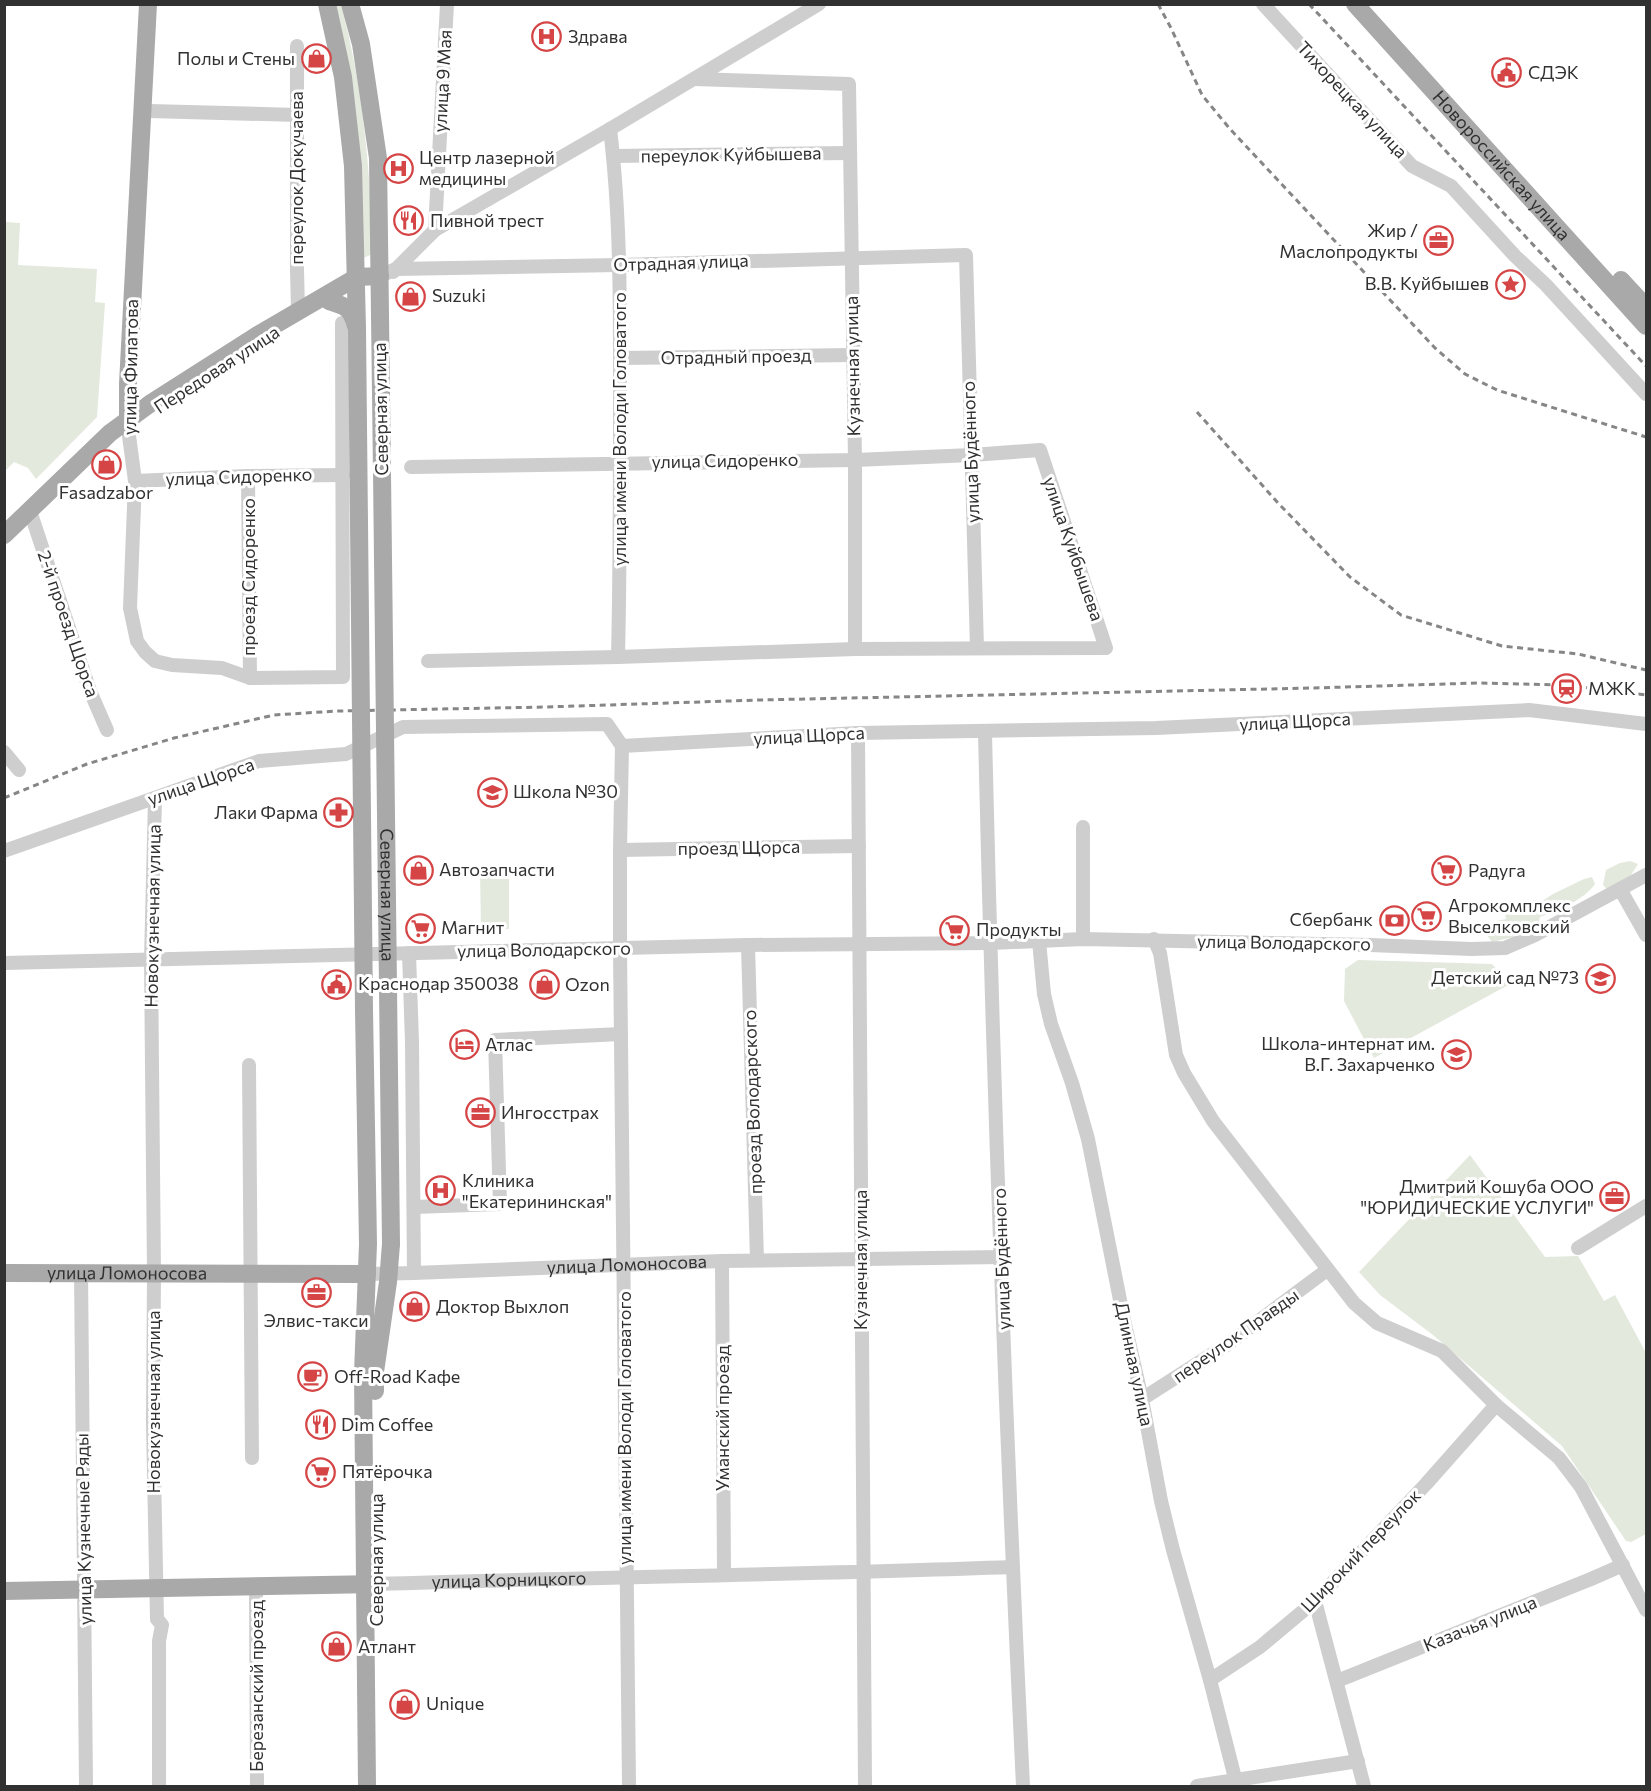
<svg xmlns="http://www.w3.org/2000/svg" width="1651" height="1791" viewBox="0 0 1651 1791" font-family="Commissioner,sans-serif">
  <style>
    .green { fill: #e3e9dd }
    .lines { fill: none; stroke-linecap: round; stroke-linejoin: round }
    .minor { stroke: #cecece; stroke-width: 14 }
    .major { stroke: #a9a9a9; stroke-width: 18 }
    .rail { stroke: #868686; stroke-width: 3; stroke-dasharray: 6 4.5; stroke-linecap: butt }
    .major-bridge { stroke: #a9a9a9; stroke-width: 18 }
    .labels { text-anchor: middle; stroke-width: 6; stroke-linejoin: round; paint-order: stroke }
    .poi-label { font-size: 18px; fill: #313131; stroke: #fff; text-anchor: start }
    .street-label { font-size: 18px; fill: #313131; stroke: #fff }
  </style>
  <rect width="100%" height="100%" fill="#fff"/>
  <g class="green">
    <path d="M332,5H341C363,86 370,169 373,254L363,258Z"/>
    <path d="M5,222L20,223L18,265L97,269L95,302L105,303L97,417L36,479L28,468L14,462L5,471Z"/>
    <circle cx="1510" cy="284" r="12"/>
    <path d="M1630,861L1638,864L1628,880L1609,891L1603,885L1606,870L1620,863Z"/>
    <path d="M509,867V929L481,930L480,868Z"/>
    <path d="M1592,877L1595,884C1585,899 1558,911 1540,917L1537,929L1530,931L1522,923L1518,924L1513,937L1492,942L1487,935L1475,934L1473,926L1506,919L1505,914L1536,905L1553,894L1584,879Z"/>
    <path d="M1358,960L1492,964L1510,984L1374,1058L1344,1001L1345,969Z"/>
    <path d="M1470,1155L1545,1257L1578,1256L1604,1301L1615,1295L1646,1353V1534L1631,1542L1626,1541L1562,1446L1433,1335L1380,1295L1359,1272Z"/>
  </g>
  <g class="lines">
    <g class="minor">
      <path d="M1263,4L1412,166L1451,186L1515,256L1546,285L1646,394"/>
      <path d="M297,46V269L298,311"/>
      <path d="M694,79L849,84L855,460V649"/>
      <path d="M149,111L298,115"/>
      <path d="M610,129C621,219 620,311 620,402C620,487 620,572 618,657"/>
      <path d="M613,156L849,153"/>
      <path d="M435,230L447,4"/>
      <path d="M393,272L435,230L610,129L819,4"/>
      <path d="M380,276L396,269L619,265L966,255L977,648"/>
      <path d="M620,358L852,355"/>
      <path d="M128,428L135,481L130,608L137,641L145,652L155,661L172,665L222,668L250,678L343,677L342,323"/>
      <path d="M411,467L855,460L972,455L1040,450L1106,648L855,649L618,657L428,661"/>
      <path d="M248,476L250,678"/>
      <path d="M135,481L248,476L343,475"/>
      <path d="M32,517L90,691L107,730"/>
      <path d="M985,732C993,1084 1006,1435 1023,1786"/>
      <path d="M858,733L865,1786"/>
      <path d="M622,746L620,850V949L629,1786"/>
      <path d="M622,746L858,733L1156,728L1529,710L1646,724"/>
      <path d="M4,752L19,770"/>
      <path d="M155,799L151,959L152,1065L154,1272L153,1422L157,1619L162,1625L159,1641V1786"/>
      <path d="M620,850L859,846"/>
      <path d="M4,851L259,761L346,754L403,727L607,724L622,746"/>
      <path d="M1620,889L1646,935"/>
      <path d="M1083,939V827"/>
      <path d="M1154,939L1160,953L1176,1055L1184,1073L1213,1121L1354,1303L1377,1323L1442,1351L1496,1405L1559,1458L1581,1487L1646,1610"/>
      <path d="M1039,941L1044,994L1051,1024L1072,1083L1088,1139L1124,1320L1142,1399L1161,1501L1173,1550L1210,1680L1237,1786"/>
      <path d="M748,945L757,1260"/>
      <path d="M409,953L412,1042L414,1273"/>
      <path d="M4,963L748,945L990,943L1083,939L1370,945L1471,949L1505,948L1535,935L1646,875"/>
      <path d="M249,1065L252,1458"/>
      <path d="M414,1207L500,1204L495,1040L621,1034"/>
      <path d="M1578,1248L1646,1206"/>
      <path d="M722,1261L724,1575"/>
      <path d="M81,1272L86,1786"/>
      <path id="s1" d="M367,1274L414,1273L722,1261L1002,1257"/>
      <path d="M1142,1399L1228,1344L1327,1270"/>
      <path id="s2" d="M377,1584C589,1577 800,1575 1012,1567"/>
      <path d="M256,1586L257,1786"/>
      <path d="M1315,1601L1364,1786"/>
      <path d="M1210,1680L1260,1647L1315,1601L1426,1484L1496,1405"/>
      <path d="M1337,1681L1591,1579L1623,1565"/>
      <path d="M1197,1786L1358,1761"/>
    </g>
    <g class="major">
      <path d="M327,4L343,77L353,166L357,328"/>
      <path d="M350,4L361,44L378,158L382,473"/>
      <path id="s3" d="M1355,4L1646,326"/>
      <path d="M1621,280L1646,307"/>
      <path d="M329,301C346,306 351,308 356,326"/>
      <path d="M128,428V384L148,4"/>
      <path d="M4,535L110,433L151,403L256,336L357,277L380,276"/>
      <path d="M364,1010L368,1244L363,1373L367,1786"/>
      <path id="s4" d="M4,1273L367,1274"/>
      <path d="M375,1391V1372L388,1282L391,1244"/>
      <path d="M4,1591L377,1584"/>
    </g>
    <g class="rail">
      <path d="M1158,4L1171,28L1202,95L1230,129L1435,348L1465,374L1497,390L1646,437"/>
      <path d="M1309,4L1646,366"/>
      <path d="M1197,412L1278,503L1350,577L1401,615L1502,646L1578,654L1646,670"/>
      <path d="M4,798L87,764L174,738L274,715L337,711L546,707L759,700L1314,688L1477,683L1567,685L1646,695"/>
    </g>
    <g class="major-bridge">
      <path d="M357,328L364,1010"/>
      <path id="s5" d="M382,473L391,1244"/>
    </g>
  </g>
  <defs>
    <symbol id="hospital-ring" viewBox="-11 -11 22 22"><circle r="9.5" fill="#fff" stroke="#d54546" stroke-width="1.5"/><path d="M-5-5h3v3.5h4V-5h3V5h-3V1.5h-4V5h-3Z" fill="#d54546"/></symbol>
    <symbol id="shop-ring" viewBox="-11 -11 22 22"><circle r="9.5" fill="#fff" stroke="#d54546" stroke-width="1.5"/><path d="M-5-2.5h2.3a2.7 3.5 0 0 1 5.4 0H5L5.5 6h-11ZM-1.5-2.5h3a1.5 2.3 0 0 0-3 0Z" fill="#d54546"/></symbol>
    <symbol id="civic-ring" viewBox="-11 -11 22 22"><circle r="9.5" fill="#fff" stroke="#d54546" stroke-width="1.5"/><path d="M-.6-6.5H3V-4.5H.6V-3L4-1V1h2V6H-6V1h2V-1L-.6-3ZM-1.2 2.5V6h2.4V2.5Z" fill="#d54546"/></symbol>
    <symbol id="restaurant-ring" viewBox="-11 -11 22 22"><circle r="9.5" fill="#fff" stroke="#d54546" stroke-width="1.5"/><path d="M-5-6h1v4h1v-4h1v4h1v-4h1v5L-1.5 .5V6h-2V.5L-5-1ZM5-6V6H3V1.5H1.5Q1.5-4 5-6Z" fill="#d54546"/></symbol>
    <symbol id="office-ring" viewBox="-11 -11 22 22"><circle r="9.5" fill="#fff" stroke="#d54546" stroke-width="1.5"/><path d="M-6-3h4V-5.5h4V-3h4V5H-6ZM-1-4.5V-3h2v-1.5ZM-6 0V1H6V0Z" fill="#d54546"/></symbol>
    <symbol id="sight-ring" viewBox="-11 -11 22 22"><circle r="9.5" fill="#fff" stroke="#d54546" stroke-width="1.5"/><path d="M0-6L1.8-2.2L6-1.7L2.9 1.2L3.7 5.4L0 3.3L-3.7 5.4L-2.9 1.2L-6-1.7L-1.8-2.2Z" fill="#d54546"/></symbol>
    <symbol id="station-ring" viewBox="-11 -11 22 22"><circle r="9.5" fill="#fff" stroke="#d54546" stroke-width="1.5"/><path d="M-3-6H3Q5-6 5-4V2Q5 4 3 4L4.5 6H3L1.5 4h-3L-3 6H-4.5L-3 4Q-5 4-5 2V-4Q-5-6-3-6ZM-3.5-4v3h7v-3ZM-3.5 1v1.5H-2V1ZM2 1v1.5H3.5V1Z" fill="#d54546"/></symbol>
    <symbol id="school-ring" viewBox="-11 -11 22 22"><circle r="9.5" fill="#fff" stroke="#d54546" stroke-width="1.5"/><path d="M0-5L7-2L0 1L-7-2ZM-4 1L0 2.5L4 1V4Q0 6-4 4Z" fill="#d54546"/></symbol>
    <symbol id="pharmacy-ring" viewBox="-11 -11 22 22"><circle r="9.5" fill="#fff" stroke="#d54546" stroke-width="1.5"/><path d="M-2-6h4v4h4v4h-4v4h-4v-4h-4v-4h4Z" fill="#d54546"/></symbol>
    <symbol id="supermarket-ring" viewBox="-11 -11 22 22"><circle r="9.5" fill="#fff" stroke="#d54546" stroke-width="1.5"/><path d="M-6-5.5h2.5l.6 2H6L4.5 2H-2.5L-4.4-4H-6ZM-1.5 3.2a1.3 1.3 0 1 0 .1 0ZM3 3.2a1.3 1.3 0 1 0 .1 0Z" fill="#d54546"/></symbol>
    <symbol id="bank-ring" viewBox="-11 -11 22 22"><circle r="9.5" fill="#fff" stroke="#d54546" stroke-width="1.5"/><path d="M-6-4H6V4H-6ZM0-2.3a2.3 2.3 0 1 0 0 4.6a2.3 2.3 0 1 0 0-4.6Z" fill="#d54546"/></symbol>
    <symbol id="hotel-ring" viewBox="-11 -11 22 22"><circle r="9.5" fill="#fff" stroke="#d54546" stroke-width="1.5"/><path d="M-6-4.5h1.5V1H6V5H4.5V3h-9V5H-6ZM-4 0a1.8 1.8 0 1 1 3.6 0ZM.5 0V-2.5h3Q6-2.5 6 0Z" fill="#d54546"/></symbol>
    <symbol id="cafe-ring" viewBox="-11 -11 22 22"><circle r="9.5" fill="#fff" stroke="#d54546" stroke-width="1.5"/><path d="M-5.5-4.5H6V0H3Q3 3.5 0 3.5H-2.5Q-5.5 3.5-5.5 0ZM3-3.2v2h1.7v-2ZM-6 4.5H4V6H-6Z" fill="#d54546"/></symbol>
  </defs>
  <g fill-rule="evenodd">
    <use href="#hospital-ring" x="530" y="20" width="33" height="33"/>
    <use href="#shop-ring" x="300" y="42" width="33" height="33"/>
    <use href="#civic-ring" x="1490" y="56" width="33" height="33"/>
    <use href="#hospital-ring" x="382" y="152" width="33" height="33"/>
    <use href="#restaurant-ring" x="392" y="204" width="33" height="33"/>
    <use href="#office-ring" x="1422" y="224" width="33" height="33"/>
    <use href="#sight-ring" x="1494" y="268" width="33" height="33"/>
    <use href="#shop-ring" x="394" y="280" width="33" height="33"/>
    <use href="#shop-ring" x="90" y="448" width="33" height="33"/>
    <use href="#station-ring" x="1550" y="672" width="33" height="33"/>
    <use href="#school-ring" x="476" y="776" width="33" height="33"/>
    <use href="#pharmacy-ring" x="322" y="796" width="33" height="33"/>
    <use href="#shop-ring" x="402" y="854" width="33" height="33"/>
    <use href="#supermarket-ring" x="1430" y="854" width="33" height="33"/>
    <use href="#supermarket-ring" x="1410" y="900" width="33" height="33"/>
    <use href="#bank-ring" x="1378" y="904" width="33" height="33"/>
    <use href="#supermarket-ring" x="404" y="912" width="33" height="33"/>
    <use href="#supermarket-ring" x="938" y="914" width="33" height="33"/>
    <use href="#school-ring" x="1584" y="962" width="33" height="33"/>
    <use href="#civic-ring" x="320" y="968" width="33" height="33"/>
    <use href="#shop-ring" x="528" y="968" width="33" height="33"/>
    <use href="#hotel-ring" x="448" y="1028" width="33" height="33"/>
    <use href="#school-ring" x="1440" y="1038" width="33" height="33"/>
    <use href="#office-ring" x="464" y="1096" width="33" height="33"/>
    <use href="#hospital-ring" x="424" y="1174" width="33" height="33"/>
    <use href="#office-ring" x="1598" y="1180" width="33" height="33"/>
    <use href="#office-ring" x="300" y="1276" width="33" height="33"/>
    <use href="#shop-ring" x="398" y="1290" width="33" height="33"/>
    <use href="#cafe-ring" x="296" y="1360" width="33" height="33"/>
    <use href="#restaurant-ring" x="304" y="1408" width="33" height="33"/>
    <use href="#supermarket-ring" x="304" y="1456" width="33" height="33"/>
    <use href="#shop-ring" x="320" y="1630" width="33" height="33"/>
    <use href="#shop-ring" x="388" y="1688" width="33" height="33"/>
  </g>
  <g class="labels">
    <g class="poi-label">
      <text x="568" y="43">Здрава</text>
      <text x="295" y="65" text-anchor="end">Полы и Стены</text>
      <text x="1528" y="79">СДЭК</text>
      <text x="419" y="164">Центр лазерной<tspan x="419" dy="21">медицины</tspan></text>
      <text x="430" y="227">Пивной трест</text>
      <text x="1418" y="237" text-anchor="end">Жир /<tspan x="1418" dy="21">Маслопродукты</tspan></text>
      <text x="1489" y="290" text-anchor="end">В.В. Куйбышев</text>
      <text x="432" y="302">Suzuki</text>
      <text x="106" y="499" text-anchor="middle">Fasadzabor</text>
      <text x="1588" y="695">МЖК</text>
      <text x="513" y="798">Школа №30</text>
      <text x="318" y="819" text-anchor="end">Лаки Фарма</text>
      <text x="439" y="876">Автозапчасти</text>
      <text x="1468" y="877">Радуга</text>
      <text x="1448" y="912">Агрокомплекс<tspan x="1448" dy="21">Выселковский</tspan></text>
      <text x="1373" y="926" text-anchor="end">Сбербанк</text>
      <text x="441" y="934">Магнит</text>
      <text x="976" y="936">Продукты</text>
      <text x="1579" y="984" text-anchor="end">Детский сад №73</text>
      <text x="358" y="990">Краснодар 350038</text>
      <text x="565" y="991">Ozon</text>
      <text x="1435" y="1050" text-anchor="end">Школа-интернат им.<tspan x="1435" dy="21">В.Г. Захарченко</tspan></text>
      <text x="485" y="1051">Атлас</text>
      <text x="501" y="1119">Ингосстрах</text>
      <text x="462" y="1187">Клиника<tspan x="462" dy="21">"Екатерининская"</tspan></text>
      <text x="1594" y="1193" text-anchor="end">Дмитрий Кошуба ООО<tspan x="1594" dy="21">"ЮРИДИЧЕСКИЕ УСЛУГИ"</tspan></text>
      <text x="436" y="1313">Доктор Выхлоп</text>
      <text x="316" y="1327" text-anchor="middle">Элвис-такси</text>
      <text x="334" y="1383">Off-Road Кафе</text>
      <text x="341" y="1431">Dim Coffee</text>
      <text x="342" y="1478">Пятёрочка</text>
      <text x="358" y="1653">Атлант</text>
      <text x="426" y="1710">Unique</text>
    </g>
    <g class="street-label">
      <text transform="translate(443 81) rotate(-87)" y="6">улица 9 Мая</text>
      <text transform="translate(1352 100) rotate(47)" y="6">Тихорецкая улица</text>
      <text transform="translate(731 155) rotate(-1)" y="6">переулок Куйбышева</text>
      <text dy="6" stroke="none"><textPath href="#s3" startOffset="218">Новороссийская улица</textPath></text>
      <text transform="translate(297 178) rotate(-90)" y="6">переулок Докучаева</text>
      <text transform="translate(681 263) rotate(-2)" y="6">Отрадная улица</text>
      <text transform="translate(736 357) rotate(-1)" y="6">Отрадный проезд</text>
      <text transform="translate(853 366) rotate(-91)" y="6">Кузнечная улица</text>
      <text transform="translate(131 367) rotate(-89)" y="6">улица Филатова</text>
      <text transform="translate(217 370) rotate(-33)" y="6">Передовая улица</text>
      <text transform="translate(381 409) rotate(-91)" y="6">Северная улица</text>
      <text transform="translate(620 429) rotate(-90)" y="6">улица имени Володи Головатого</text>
      <text transform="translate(971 452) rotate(-92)" y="6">улица Будённого</text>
      <text transform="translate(725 461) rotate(-1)" y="6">улица Сидоренко</text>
      <text transform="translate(239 477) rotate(-2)" y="6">улица Сидоренко</text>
      <text transform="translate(1073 549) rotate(71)" y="6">улица Куйбышева</text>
      <text transform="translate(249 577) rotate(-90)" y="6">проезд Сидоренко</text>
      <text transform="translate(68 624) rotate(71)" y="6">2-й проезд Щорса</text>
      <text transform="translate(1295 722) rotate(-3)" y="6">улица Щорса</text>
      <text transform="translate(809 736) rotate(-3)" y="6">улица Щорса</text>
      <text transform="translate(201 782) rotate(-19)" y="6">улица Щорса</text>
      <text transform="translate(739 848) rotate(-1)" y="6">проезд Щорса</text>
      <text dy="6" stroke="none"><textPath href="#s5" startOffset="422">Северная улица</textPath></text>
      <text transform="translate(153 916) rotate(-89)" y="6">Новокузнечная улица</text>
      <text transform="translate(1284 943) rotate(1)" y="6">улица Володарского</text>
      <text transform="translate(544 950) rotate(-1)" y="6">улица Володарского</text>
      <text transform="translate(753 1102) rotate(-92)" y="6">проезд Володарского</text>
      <text transform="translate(1002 1259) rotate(-92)" y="6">улица Будённого</text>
      <text transform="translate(861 1260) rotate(-90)" y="6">Кузнечная улица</text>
      <text dy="6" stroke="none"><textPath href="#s1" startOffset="260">улица Ломоносова</textPath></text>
      <text dy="6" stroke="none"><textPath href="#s4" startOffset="123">улица Ломоносова</textPath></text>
      <text transform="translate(1236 1336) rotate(-35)" y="6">переулок Правды</text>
      <text transform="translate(1134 1364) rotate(78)" y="6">Длинная улица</text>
      <text transform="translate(154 1402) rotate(-90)" y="6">Новокузнечная улица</text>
      <text transform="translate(723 1418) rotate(-90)" y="6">Уманский проезд</text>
      <text transform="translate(625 1428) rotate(-90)" y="6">улица имени Володи Головатого</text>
      <text transform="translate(84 1529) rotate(-91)" y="6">улица Кузнечные Ряды</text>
      <text transform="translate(1361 1551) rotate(-46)" y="6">Широкий переулок</text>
      <text transform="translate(377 1560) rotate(-90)" y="6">Северная улица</text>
      <text dy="6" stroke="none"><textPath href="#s2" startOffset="132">улица Корницкого</textPath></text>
      <text transform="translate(1480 1624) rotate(-22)" y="6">Казачья улица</text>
      <text transform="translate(257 1686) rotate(-90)" y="6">Березанский проезд</text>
    </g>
  </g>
  <rect width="1651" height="1791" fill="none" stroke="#313131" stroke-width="12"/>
</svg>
